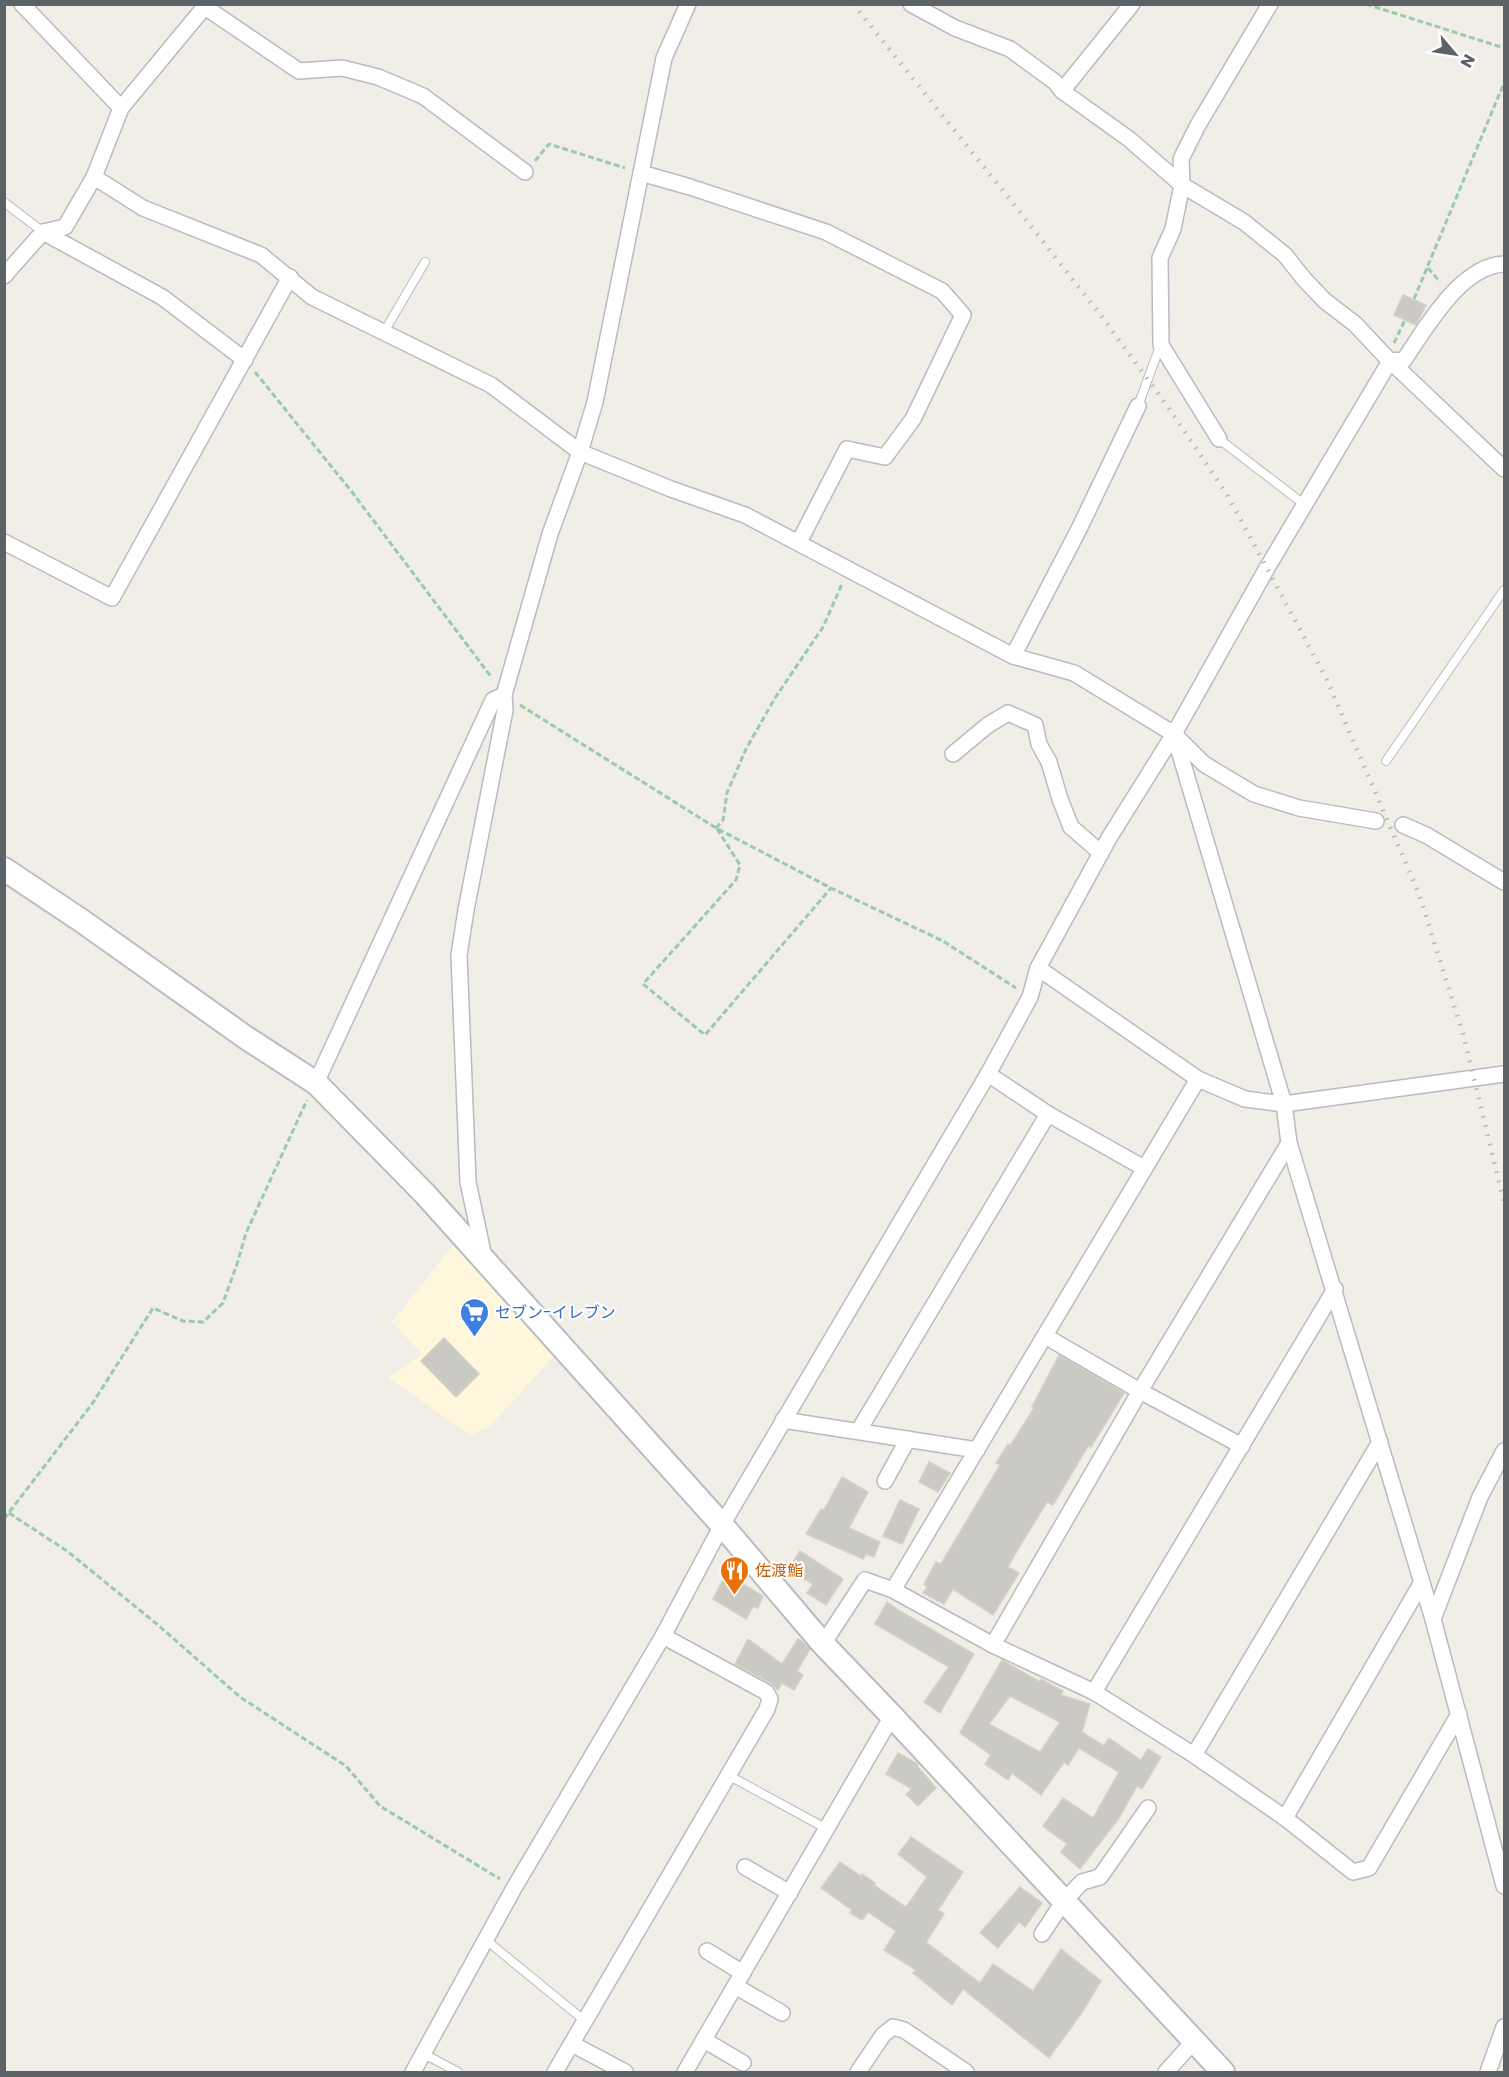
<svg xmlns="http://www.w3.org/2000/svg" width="1509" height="2077" viewBox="0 0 1509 2077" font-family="Poppins,'Noto Sans JP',sans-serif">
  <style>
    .commercial { fill: #fff7dc }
    .building { fill: #cbc9c3; stroke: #d6d0c4; stroke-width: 1.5; fill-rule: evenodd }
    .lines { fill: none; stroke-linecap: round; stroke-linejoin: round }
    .lane-casing { stroke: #b8bbc0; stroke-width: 10 }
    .street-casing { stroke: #b8bbc0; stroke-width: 18 }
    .secondary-casing { stroke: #b9bcc2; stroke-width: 26 }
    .path { stroke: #9acaa8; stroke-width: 3; stroke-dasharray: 6 3; stroke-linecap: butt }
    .lane { stroke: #fff; stroke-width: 8 }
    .street { stroke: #fff; stroke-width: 15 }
    .secondary { stroke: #fff; stroke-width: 22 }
    .rail { stroke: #b5b6b7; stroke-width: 4.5; stroke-dasharray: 1.5 8; stroke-linecap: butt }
    .labels { text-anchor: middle; stroke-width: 4.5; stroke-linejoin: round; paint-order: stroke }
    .shop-label { font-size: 16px; fill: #366cbe; stroke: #fff; text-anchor: start }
    .food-label { font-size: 16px; fill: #c56008; stroke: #fff; text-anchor: start }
  </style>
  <rect width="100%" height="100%" fill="#f0eee6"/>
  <path class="commercial" d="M454,1244L556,1354L489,1427L471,1435L388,1378L422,1354L392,1322Z"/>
  <g class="building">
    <path d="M1403,295L1426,305L1416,325L1394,315Z"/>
    <path d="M444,1338L479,1374L456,1397L421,1361Z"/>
    <path d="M1059,1355L1124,1393L1091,1447L1088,1446L1053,1505L1047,1502L1018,1549L1008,1567L1019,1573L993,1615L953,1589L944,1604L923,1593L927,1587L924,1584L936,1562L941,1564L1000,1465L996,1463L1008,1444L1010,1446L1034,1408L1032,1407Z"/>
    <path d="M929,1462L950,1473L938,1492L919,1482Z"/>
    <path d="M842,1477L868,1492L849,1528L880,1542L874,1557L866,1554L863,1559L806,1534L821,1509L824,1510Z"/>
    <path d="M900,1500L919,1509L902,1544L883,1536Z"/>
    <path d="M800,1551L843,1579L826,1605L807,1593L813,1584L788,1570Z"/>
    <path d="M726,1574L763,1596L758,1608L753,1607L746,1619L713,1599Z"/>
    <path d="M887,1602L900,1611L974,1654L940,1713L924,1702L949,1667L875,1624Z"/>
    <path d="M748,1639L782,1664L798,1639L803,1642L810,1649L797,1671L803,1675L794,1690L782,1683L778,1690L771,1683L735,1664Z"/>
    <path d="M1002,1660L1040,1682L1041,1679L1063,1691L1061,1695L1090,1704L1082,1732L1104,1746L1109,1738L1141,1760L1148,1749L1161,1757L1142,1789L1137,1786L1119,1818L1080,1869L1061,1852L1067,1844L1043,1826L1063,1798L1093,1818L1119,1772L1079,1748L1068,1765L1064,1762L1041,1795L1012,1773L1008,1780L985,1764L991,1755L960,1733ZM1010,1696L1060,1722L1040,1752L989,1724Z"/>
    <path d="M898,1753L918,1764L917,1766L936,1788L918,1806L906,1794L912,1789L886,1774Z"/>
    <path d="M911,1837L963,1872L938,1910L944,1914L926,1942L980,1983L993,1964L1033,1991L1061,1949L1101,1981L1083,2011L1049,2058L963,1989L952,2005L913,1973L916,1970L884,1950L896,1931L868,1912L862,1920L850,1913L852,1910L821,1888L840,1862L861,1876L862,1874L875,1883L874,1885L906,1907L927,1877L898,1854Z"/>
    <path d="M1020,1887L1042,1903L1025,1927L1019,1922L998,1948L980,1933Z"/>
  </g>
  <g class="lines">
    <defs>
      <g id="lane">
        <path d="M4,202L43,232"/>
        <path d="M384,332L425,262"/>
        <path d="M1138,406L1160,346"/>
        <path d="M1219,439L1305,505"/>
        <path d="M1386,761L1504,590"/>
        <path d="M728,1775L827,1829"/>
        <path d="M486,1940L585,2021"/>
        <path d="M424,2054L458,2072"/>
      </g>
      <g id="street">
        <path d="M22,4L121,108"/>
        <path d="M911,4L955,28L1010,49L1055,82L1062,91L1129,139L1182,185L1244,222L1285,255L1304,279L1325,301L1355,324L1386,357L1504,469"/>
        <path d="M205,7L299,71L342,68L378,77L423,96L525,172"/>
        <path d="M1062,91L1132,4"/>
        <path d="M641,173L690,187L826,232L942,291L963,315L913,419L885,457L847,449L799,542"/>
        <path d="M94,177L143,208L261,255L312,297L491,385L580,452L671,489L745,515L1013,656L1074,673L1174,734L1204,764L1254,794L1299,808L1376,821"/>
        <path d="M43,232L162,297L245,360"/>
        <path d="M4,276L43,232L65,227L94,177L121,108L207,4"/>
        <path d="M1390,361L1404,360C1426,328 1460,266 1504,264"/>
        <path d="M1219,439L1161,345L1160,258L1173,229L1182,185L1181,159L1198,125L1270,4"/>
        <path d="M4,542L112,598L290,277"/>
        <path d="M1013,656L1078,531L1138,406"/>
        <path d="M1175,737L1284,1104L1289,1143L1433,1619L1504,1886"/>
        <path d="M953,754L988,725L1008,713L1035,725L1039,744L1049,762L1060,799L1071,827L1101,853"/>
        <path d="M1403,825L1426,835L1504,882"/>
        <path d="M1038,968L1198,1079L1245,1099L1284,1104L1504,1074"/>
        <path d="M988,1074L1048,1114L1144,1168"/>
        <path d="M316,1083L493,700L504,695"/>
        <path d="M484,1257L468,1182L459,955L466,910L505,710L504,695L550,534L580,452L595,402L664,58L688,4"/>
        <path d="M1045,1336L1140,1391L1242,1446"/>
        <path d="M783,1420L977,1450"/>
        <path d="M859,1430L1048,1114"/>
        <path d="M885,1481L908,1439"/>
        <path d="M893,1590L1198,1079"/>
        <path d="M1433,1619L1480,1497L1504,1451"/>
        <path d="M823,1644L865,1580L893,1590L993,1645L1094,1692L1194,1755L1285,1818L1353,1872L1369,1868L1459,1714"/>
        <path d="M993,1645L1140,1391L1289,1143"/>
        <path d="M1094,1692L1335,1289"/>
        <path d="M1194,1755L1380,1442"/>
        <path d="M1285,1818L1422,1582"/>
        <path d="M745,1867L790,1893"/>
        <path d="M1042,1934L1063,1902L1082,1882L1100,1877L1148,1808"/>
        <path d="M707,1951L743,1973"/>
        <path d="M735,1986L782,2013"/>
        <path d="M704,2040L743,2063"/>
        <path d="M572,2044L625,2072"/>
        <path d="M413,2072L514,1888L663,1636L722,1525L988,1074L1030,997L1038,968L1109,838L1174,734L1267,568L1390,361"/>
        <path d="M555,2072L767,1709L770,1699L766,1692L663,1636"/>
        <path d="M685,2072L892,1716"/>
        <path d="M858,2072L883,2035L893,2027L904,2030L966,2072"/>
        <path d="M1166,2072L1193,2042"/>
        <path d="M1488,2072L1504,2027"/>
      </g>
      <path id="secondary" d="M4,869L82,921L245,1037L316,1083L425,1194L722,1525L823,1644L892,1716L1223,2072"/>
    </defs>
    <use href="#lane" class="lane-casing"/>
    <use href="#street" class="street-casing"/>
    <use href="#secondary" class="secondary-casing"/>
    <g class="path">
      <path d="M1366,4L1504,48"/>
      <path d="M535,161L549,144L625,168"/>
      <path d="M1428,268L1440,282"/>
      <path d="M1414,299L1504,83"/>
      <path d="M1394,343L1405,320"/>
      <path d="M255,372L352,492L492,678"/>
      <path d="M520,705L716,828L831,888L943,941L1016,988"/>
      <path d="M716,828L723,820L727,793L746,749L775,698L823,627L842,584"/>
      <path d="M717,829L740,865L736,880L643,984L705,1035L831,888"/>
      <path d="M9,1513L67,1551L158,1625L240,1697L346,1766L380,1806L500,1879"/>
      <path d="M4,1519L92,1404L153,1308L183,1321L203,1322L223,1303L237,1264L246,1233L307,1100"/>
    </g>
    <use href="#lane" class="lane"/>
    <use href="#street" class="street"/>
    <use href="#secondary" class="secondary"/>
    <path class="rail" d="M853,4L1008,197L1102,317L1168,407L1226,493L1267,568L1327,680L1419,894L1463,1034L1504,1202"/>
  </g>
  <defs>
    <symbol id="supermarket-pin" viewBox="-11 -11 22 30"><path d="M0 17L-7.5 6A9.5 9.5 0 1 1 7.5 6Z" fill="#3f7fe0" stroke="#fff"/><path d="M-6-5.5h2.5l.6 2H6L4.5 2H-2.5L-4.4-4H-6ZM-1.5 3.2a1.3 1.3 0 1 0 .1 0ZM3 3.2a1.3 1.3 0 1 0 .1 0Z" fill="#fff"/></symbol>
    <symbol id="restaurant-pin" viewBox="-11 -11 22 30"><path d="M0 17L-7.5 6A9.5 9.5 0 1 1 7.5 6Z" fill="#e8710a" stroke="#fff"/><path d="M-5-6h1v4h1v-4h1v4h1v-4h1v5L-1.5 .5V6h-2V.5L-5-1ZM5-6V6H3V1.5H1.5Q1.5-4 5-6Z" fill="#fff"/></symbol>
  </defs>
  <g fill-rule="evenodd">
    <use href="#supermarket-pin" x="458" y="1296" width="33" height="45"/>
    <use href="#restaurant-pin" x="718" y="1554" width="33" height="45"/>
  </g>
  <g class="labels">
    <g class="shop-label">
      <text x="495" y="1318">セブン-イレブン</text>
    </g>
    <g class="food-label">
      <text x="755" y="1576">佐渡鮨</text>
    </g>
  </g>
  <rect width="1509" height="2077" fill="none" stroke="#5d6267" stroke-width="12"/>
  <g transform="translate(1455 54) rotate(119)" stroke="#ffffff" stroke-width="4.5" paint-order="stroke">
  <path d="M0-4.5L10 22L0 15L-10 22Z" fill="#5d6267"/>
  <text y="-9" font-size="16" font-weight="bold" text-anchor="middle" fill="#5d6267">N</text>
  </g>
</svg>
